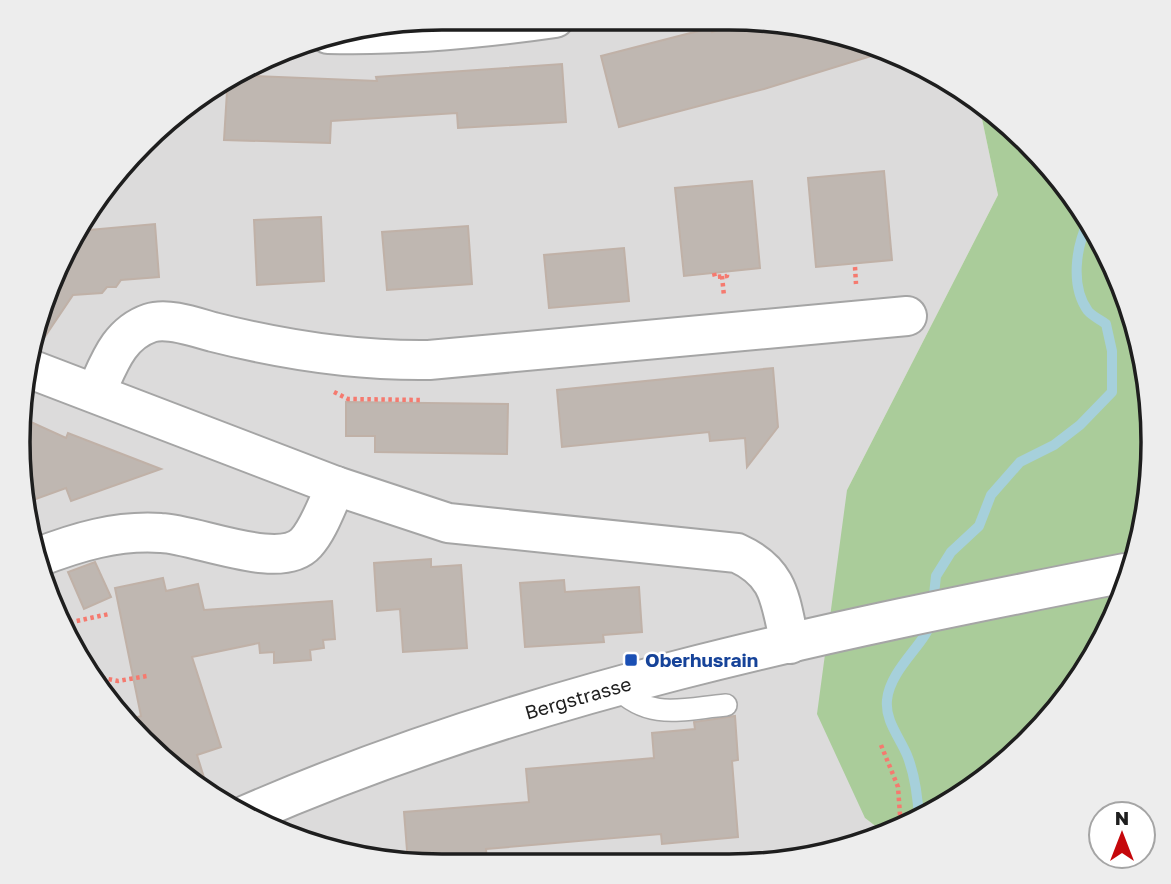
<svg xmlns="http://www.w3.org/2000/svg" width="1171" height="884" viewBox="0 0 1171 884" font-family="'Golos Text',sans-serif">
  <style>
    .residential { fill: #dcdbdb }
    .forest { fill: #aacc9a }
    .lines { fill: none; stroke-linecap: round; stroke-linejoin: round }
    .stream { stroke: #a6d0db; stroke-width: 10 }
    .building { fill: #bfb7b1; stroke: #c0b1a7; stroke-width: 2 }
    .lane-casing { stroke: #a5a5a5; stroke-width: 24 }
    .street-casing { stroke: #a5a5a5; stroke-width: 42 }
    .path { stroke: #f57a6f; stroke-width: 4.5; stroke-dasharray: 3.5 3.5; stroke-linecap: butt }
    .lane { stroke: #fff; stroke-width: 21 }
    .street { stroke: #fff; stroke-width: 38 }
    .transit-dot { fill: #1a4fb4; stroke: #fff; stroke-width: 2.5 }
    .labels { text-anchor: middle; stroke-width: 5; stroke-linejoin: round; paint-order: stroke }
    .transit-label { font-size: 19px; font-weight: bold; fill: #164399; stroke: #fff; text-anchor: start }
    .street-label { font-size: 19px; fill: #1e1e1e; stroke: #fff }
    .rim { fill: none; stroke: #1e1e1e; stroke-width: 3.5 }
  </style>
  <rect width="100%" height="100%" fill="#efebe4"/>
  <path class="residential" d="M588,18H756L839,32L978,100L998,195L847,490L865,818L887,835L784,863H386L305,844L206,795L89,678L40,578L18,469L26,359L61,254L142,142L229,75L301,45Z"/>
  <path class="forest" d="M978,100L987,105L1082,206L1145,359V524L1082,678L965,795L887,835L865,818L817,714L847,490L998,195Z"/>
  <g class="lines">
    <g class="stream">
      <path d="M933,604L936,576L951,552L979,526L991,495L1020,462L1054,445L1080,425L1112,392V351L1106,324C1101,320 1092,316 1088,311C1070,286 1076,247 1088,222"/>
      <path d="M919,820C918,798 915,775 907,755C899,736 885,721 887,700C890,668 929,641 931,620"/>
    </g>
  </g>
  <g class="building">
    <path d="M756,18L839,32L881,53L764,89L619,127L601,56L710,28L712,32Z"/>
    <path d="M562,64L566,122L458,128L457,113L331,121L330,143L224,140L228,75L377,81L376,77Z"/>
    <path d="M884,171L892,260L816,267L808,178Z"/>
    <path d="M752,181L760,268L684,276L675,188Z"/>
    <path d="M321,217L324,281L257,285L254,220Z"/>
    <path d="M155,224L159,277L121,280L116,287H107L102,293L73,295L40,344L32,340L61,254L78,231Z"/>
    <path d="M468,226L472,284L387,290L382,232Z"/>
    <path d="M624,248L629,301L549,308L544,255Z"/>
    <path d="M773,368L778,427L747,467L745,438L710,441L709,432L562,447L557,390Z"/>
    <path d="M346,402L508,404L507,454L375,452V436H346Z"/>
    <path d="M22,418L66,438L68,433L161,469L71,501L66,488L25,503L18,469Z"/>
    <path d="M431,559V567L461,565L467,648L403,652L400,609L377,611L374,563Z"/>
    <path d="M95,562L111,597L84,609L68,572Z"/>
    <path d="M163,578L166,591L198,584L204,610L332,601L335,639L323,640L324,648L310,650L311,660L274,663V652L260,653L259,643L192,657L221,747L197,755L210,797L131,719L141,716L115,588Z"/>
    <path d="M564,580L565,592L639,587L642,632L603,635L604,642L525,647L520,583Z"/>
    <path d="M735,716L738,760L732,761L738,837L662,844L661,834L486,849L487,863H408L404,812L529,802L526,769L654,758L652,733L695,729L694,722Z"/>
  </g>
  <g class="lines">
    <defs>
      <path id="lane" d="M616,687C650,721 682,709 726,705"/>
      <g id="street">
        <path d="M328,34C404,36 479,29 555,18"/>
        <path d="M25,367L336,486L448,523L737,553C781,573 780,601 790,644"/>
        <path d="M96,392C109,364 118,334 150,323C168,317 195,327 213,332C284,350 355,361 429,360L907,316"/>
        <path d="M36,558C77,542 117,530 161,533C196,534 280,572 306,543C319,529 327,504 336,486"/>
        <path d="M246,815C525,693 827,631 1125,573"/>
      </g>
    </defs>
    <use href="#lane" class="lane-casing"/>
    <use href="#street" class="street-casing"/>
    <g class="path">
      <path d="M855,267L856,284"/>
      <path d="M714,273L715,277L727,276V272"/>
      <path d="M722,276L724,296"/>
      <path d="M334,392L348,399L421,400"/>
      <path d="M63,624L109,614"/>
      <path d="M88,675L118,681L147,676"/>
      <path d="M881,745L898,787L901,829"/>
    </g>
    <use href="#lane" class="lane"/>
    <use href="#street" class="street"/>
  </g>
  <rect class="transit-dot" x="624" y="653" width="14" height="14" rx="3.5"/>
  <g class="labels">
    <g class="transit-label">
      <text x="645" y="667">Oberhusrain</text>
    </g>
    <g class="street-label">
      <text transform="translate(578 698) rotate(-16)" y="7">Bergstrasse</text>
    </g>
  </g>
  <path d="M0 0H1171V884H0ZM442 30H729A412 412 0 0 1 1141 442V442A412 412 0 0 1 729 854H442A412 412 0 0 1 30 442V442A412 412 0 0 1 442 30Z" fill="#ededed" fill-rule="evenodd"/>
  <path class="rim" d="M442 30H729A412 412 0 0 1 1141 442V442A412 412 0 0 1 729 854H442A412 412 0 0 1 30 442V442A412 412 0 0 1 442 30Z"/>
  <g transform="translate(1122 835)"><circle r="33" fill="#ffffff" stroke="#a5a5a5" stroke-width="2"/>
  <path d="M0-5L12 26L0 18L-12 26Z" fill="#c5070b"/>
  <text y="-10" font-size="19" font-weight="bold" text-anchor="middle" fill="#1e1e1e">N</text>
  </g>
</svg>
